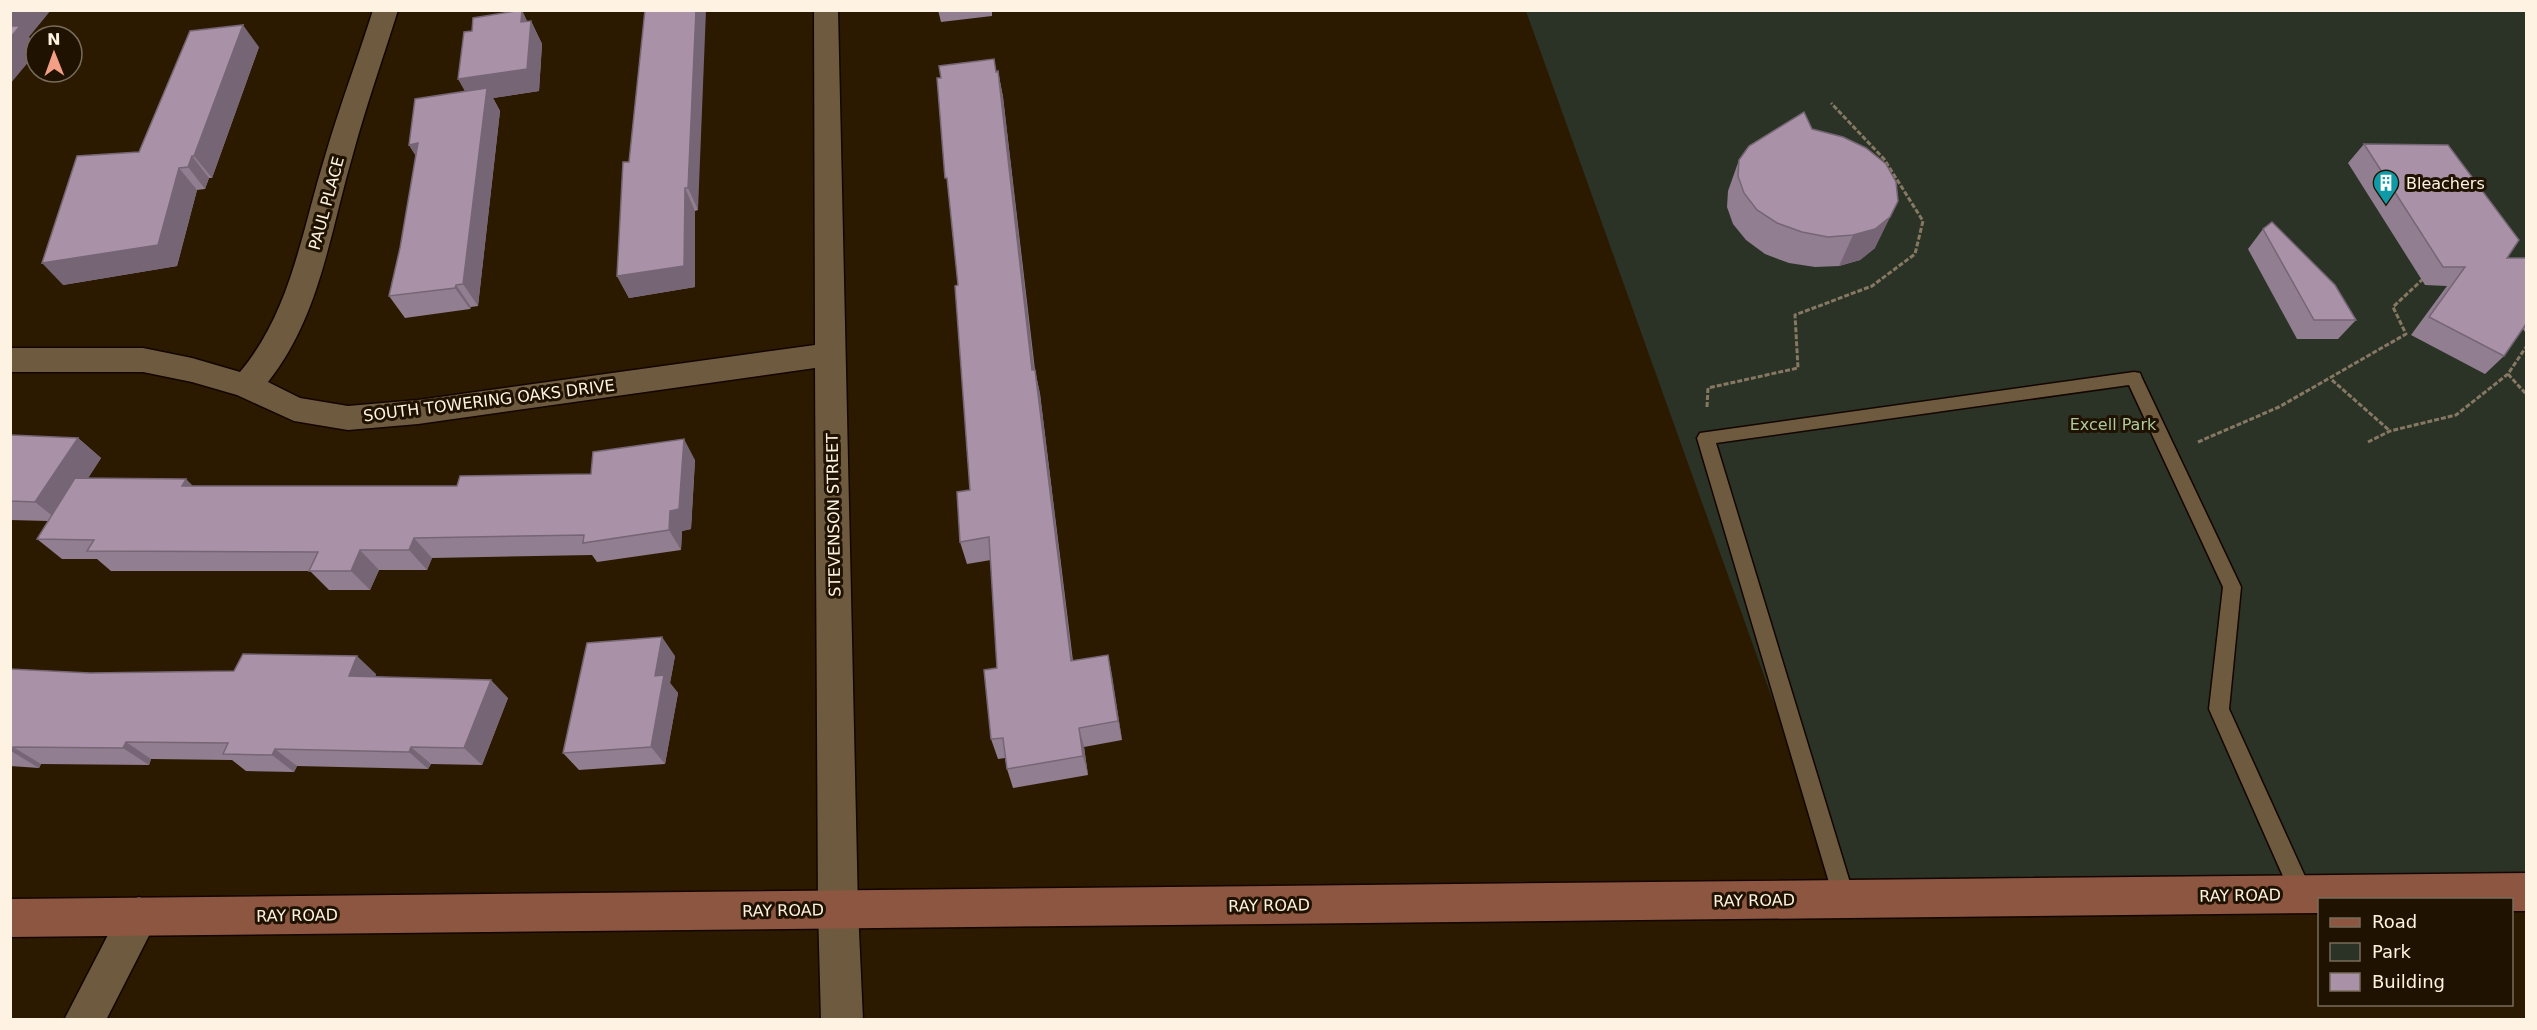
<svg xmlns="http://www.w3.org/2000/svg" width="2537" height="1030" viewBox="0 0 2537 1030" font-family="'DejaVu Sans',sans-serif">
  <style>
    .green { fill: #2b3326 }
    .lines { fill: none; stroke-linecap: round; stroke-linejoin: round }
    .lane-casing { stroke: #130500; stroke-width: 3 }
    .street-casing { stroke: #130500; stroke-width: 3 }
    .secondary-casing { stroke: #130500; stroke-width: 3 }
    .path { stroke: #867862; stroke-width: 3; stroke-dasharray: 5 2; stroke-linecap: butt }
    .lane { fill: #6e5a3e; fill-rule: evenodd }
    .street { fill: #6e5a3e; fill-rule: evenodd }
    .secondary { fill: #8d5640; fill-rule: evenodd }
    .wall { fill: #917e90 }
    .shaded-wall { fill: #766675 }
    .building { fill: #a992a7; stroke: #766675; stroke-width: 1.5 }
    .labels { text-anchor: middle; stroke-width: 6; stroke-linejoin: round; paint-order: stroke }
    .poi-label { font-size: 16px; fill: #fef3e2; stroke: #1f1201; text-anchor: start }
    .street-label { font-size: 16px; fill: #fef3e2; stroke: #1f1201 }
    .park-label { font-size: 16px; fill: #adcb9c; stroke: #1f1201 }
  </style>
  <rect width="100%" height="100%" fill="#2b1a00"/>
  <path class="green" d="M1526,11H2526V892L1844,899Z"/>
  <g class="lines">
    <defs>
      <path id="lane" d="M2134,372L2140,373L2142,378L2241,587L2229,709L2313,894L2310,901L2302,904L2294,901L2209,709L2223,587L2129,385L1716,443L1855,899L1852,906L1844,909L1836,906L1697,438L1700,433Z"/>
      <g id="street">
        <path d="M373,10H398C383,58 366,106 353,154C330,232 320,317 268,382L300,398L348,406L418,400L815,345L814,10H838L858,909L863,1020H821L818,909L815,368L418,424L348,430L294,421L237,395L192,382L143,372H10V348H143L192,358L240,372C292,310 302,229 326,153C340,105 358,58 373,10Z"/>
        <path d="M139,897L153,902L159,916L106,1020H64L125,902Z"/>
      </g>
      <path id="secondary" d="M2526,873V911H2512V900H2320V913L10,937V899Z"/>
    </defs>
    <use href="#lane" class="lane-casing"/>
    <use href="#street" class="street-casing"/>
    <use href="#secondary" class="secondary-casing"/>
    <g class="path">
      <path d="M2508,374L2526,394"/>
      <path d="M2332,380L2390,431"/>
      <path d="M1707,407L1708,388L1798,368L1795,315L1872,286L1915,254L1923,221L1884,159L1831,103"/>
      <path d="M2198,442L2279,407L2406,334L2393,307L2424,278"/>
      <path d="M2368,442L2390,431L2456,415L2508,374L2526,347"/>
    </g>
    <use href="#lane" class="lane"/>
    <use href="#street" class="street"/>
    <use href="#secondary" class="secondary"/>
  </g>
  <g class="wall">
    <path d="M645,10L698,210L695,211V287L629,298L617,276Z"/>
    <path d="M938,10H992V16L941,22Z"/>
    <path d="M528,21H531L542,44L539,91L493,98L500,111L478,306L471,307L470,309L405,318L389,296L400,248L416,156L409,145L466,92Z"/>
    <path d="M259,47L212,178H209L205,189L197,190L177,266L63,285L139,152Z"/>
    <path d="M998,71L1003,97L1035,370L1040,394L1073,661L1108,655L1122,740L1084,747L1088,775L1013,788L1007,769L1005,758L998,759L991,739L997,668L991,560L967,564L960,542L970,490L958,285L996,72Z"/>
    <path d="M2364,144L2507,258H2526V332H2525L2523,329L2504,356L2485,374L2411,335L2447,286L2425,285L2348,163Z"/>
    <path d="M1739,160L1875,248L1860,260L1839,266L1815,267L1789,263L1765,254L1746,240L1733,224L1727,207L1728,191Z"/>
    <path d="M2263,229L2356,320L2338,339H2297L2248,249Z"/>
    <path d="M10,435L78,438L101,458L88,478L193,486H457L591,474L695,460L691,529L682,531L681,550L597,562L592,555L432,558L427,570H379L370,590H329L310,571H111L97,559H62L37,539L48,521L10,520Z"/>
    <path d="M675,656L670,683L678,693L665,764L579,770L563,753Z"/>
    <path d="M10,669L90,673L376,674L375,677L508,698L482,765L431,764L428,769L297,766L294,772L246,771L232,760L151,759L149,765L41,764L39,768L10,766Z"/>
  </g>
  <g class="shaded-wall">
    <path d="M13,10H51L29,37L36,45V53L10,84V13Z"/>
    <path d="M522,10L530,27L531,21L542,44L539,91L493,98L500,111L478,306L463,284L471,102L458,79L521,22Z"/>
    <path d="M696,10H706L698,210L688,188Z"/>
    <path d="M243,25L259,47L212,178L194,156Z"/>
    <path d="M998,71L1003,97L1037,394L1032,370Z"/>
    <path d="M418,143L423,167L409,145Z"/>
    <path d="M192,156L209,178L205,189L188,167Z"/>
    <path d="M179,168L197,190L177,266L63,285L42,263Z"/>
    <path d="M685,188L695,211V287L629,298L617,276Z"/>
    <path d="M1898,201L1875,248L1860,260L1839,266L1853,235Z"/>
    <path d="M456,285L471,307L470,309L455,288Z"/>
    <path d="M1035,370L1040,394L1075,682L1071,661Z"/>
    <path d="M78,438L101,458L60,522L35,502Z"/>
    <path d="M684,439L695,460L691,529L682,531L681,550L669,530L670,511Z"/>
    <path d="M186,479L207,500L182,486Z"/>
    <path d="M414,538L432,558L427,570L409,550Z"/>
    <path d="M360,550L379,570L370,590L351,571Z"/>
    <path d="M662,637L675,656L670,683L678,693L665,764L651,747L655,676Z"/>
    <path d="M1108,655L1112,675L1122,740L1118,721Z"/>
    <path d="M357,656L376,674L369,694L349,676Z"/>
    <path d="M491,680L508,698L482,765L464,748Z"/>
    <path d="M1079,728L1084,747L1088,775L1083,756Z"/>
    <path d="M126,742L151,759L149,765L123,748Z"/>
    <path d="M13,747L41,764L39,768L11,751Z"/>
    <path d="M411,747L431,764L428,769L409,752Z"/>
    <path d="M275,749L297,766L294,772L272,755Z"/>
  </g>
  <g class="building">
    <path d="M522,10L521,22L531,21L527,69L458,79L464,32L472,31L473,18Z"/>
    <path d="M645,10H696L688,188H685L684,266L617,276L623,162H629Z"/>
    <path d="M243,25L194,156H192L188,167L179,168L158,245L42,263L77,156L139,152L190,31Z"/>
    <path d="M10,26H20L10,38Z"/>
    <path d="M994,59L996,72L998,71L1032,370H1035L1071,661L1108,655L1118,721L1079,728L1083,756L1007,769L1003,738L991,739L984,670L997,668L989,537L960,542L957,492L970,490L955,286L958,285L947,178H945L937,78H941L939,66Z"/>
    <path d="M487,88L463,284L456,285L455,288L389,296L400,248L418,143L409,145L415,99Z"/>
    <path d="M1804,112L1812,129L1843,137L1866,148L1886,164L1896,182L1898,201L1890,217L1875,229L1853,235L1828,237L1802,232L1777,223L1757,210L1744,193L1738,176L1739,160L1749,146Z"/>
    <path d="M2364,144L2448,145L2519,240L2507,258H2526V324L2504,356L2429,317L2465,267H2443Z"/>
    <path d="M2272,222L2335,285L2356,320H2314L2263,229Z"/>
    <path d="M10,435L78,438L35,502L10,501Z"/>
    <path d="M684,439L679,509L670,511L669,530L583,543L584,535L414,538L409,550H360L351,571H309L318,552L87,551L94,540L37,539L75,478L186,479L182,486H457L460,476L591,474L593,452Z"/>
    <path d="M662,637L655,676L664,675L651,747L563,753L587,643Z"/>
    <path d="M243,654L357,656L349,676L491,680L464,748L411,747L409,752L275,749L272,755L223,754L228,743L126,742L123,748L13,747L10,751V669L90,673L234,671Z"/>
  </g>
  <defs>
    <symbol id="building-pin" viewBox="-11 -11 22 30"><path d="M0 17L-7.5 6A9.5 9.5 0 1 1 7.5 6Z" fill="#0f9aa8" stroke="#1f1201"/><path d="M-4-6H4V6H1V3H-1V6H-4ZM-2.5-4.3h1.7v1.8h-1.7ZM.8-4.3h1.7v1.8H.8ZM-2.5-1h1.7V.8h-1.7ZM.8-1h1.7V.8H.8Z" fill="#fff"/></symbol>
  </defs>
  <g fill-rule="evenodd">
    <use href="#building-pin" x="2371" y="168" width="30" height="40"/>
  </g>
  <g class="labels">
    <g class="poi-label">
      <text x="2406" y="189">Bleachers</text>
    </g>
    <g class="street-label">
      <text transform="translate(326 203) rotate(-75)" y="6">PAUL PLACE</text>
      <text transform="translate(489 400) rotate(-7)" y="6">SOUTH TOWERING OAKS DRIVE</text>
      <text transform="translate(833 515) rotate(-91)" y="6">STEVENSON STREET</text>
      <text transform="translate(2240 895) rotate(-1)" y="6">RAY ROAD</text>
      <text transform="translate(1754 900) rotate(-1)" y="6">RAY ROAD</text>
      <text transform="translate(1269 905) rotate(-1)" y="6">RAY ROAD</text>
      <text transform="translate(783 910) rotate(-1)" y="6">RAY ROAD</text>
      <text transform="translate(297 915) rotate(-1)" y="6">RAY ROAD</text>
    </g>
    <g class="park-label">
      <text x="2113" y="430">Excell Park</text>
    </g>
  </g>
  <rect width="2537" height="1030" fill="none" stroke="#fef3e2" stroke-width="24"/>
  <rect x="2318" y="898" width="195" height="108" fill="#1f1201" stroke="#786c5b" stroke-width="1.5"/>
  <rect x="2330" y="918" width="30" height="9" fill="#8d5640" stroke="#786c5b" stroke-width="1.5"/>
  <text x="2372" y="928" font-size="18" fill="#fef3e2">Road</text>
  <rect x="2330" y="943" width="30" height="18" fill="#2b3326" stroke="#786c5b" stroke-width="1.5"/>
  <text x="2372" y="958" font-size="18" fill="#fef3e2">Park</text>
  <rect x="2330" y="973" width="30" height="18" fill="#a992a7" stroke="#786c5b" stroke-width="1.5"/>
  <text x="2372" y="988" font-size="18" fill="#fef3e2">Building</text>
  <g transform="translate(54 54) rotate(359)"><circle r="28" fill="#1f1201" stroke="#786c5b" stroke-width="1.5"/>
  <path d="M0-4.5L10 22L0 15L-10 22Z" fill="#f39f85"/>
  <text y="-9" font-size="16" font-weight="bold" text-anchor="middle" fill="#fef3e2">N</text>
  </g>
</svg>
